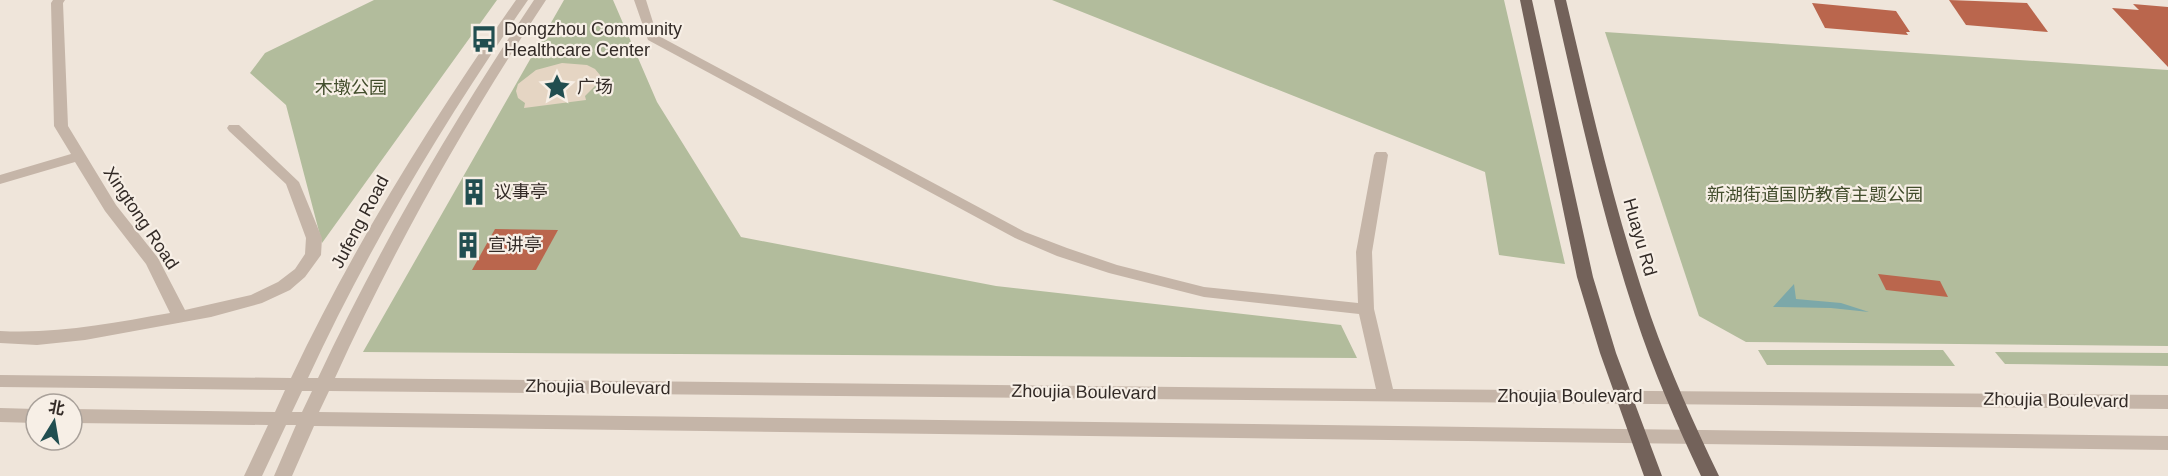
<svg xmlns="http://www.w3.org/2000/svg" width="2168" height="476" viewBox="0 0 2168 476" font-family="Arial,'Noto Sans SC',sans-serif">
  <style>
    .green { fill: #b2bc9c }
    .plaza { fill: #e5d5c3 }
    .water { fill: #7ca8a9 }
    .building { fill: #ba664d }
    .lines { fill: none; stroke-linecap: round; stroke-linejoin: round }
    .minor { fill: #c5b5a8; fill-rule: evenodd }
    .major { fill: #73625a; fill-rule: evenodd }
    .labels { text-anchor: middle; stroke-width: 4.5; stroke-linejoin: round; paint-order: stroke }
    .poi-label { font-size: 18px; fill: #332b27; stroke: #f7efe6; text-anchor: start }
    .park-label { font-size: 18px; fill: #434e2d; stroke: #f7efe6 }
    .street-label { font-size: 18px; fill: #332b27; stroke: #f7efe6 }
  </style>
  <rect width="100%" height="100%" fill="#efe5da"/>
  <g class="green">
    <path d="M374,0H497L322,243L286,105L250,73L265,53Z"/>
    <path d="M564,0H613L657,102L741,237L996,286L1341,325L1357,358L363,352Z"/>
    <path d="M1052,0H1504L1565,264L1499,255L1485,172Z"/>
    <path d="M1605,32L2168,70V346L1746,342L1699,316Z"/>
    <path d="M1758,350H1943L1955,366L1767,365Z"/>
    <path d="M1995,352L2168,353V366L2005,364Z"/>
  </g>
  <path class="plaza" d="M562,63L587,65L595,69L600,75L599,82L585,96L586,100L524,108L525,103L518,98L516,91L518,84L536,70Z"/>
  <path class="water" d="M1794,284L1796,299L1841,303L1869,312L1831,308L1773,307Z"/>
  <g class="building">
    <path d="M1949,0L2027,3L2048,32L1966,25Z"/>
    <path d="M1812,3L1896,11L1910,32H1906L1908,35L1825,28Z"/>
    <path d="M2133,4L2168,7V67L2112,8L2139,10Z"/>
    <path d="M495,229L558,230L536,270H472Z"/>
    <path d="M1878,274L1940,281L1948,297L1886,290Z"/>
  </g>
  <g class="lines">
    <g class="minor">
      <path d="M53,0H65L63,3L68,126L116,205L158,258L185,310L251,295L278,282L295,269L305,254L306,238L286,184L229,131L227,128L229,125H239L299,182L322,238L321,255L305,277L290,290L262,303L211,317L85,340L37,345L0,343V331C59,334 112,323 170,313L146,264L105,211L75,162L0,184V175L71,154L54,126L51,3Z"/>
      <path d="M516,0H528C445,120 369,246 308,378H318C380,246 453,121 534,0H546C466,121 395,246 335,378L1376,389L1359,314L1204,297L1109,273L1057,256L1015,238L648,40L634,0H646L657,35L1025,232L1067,248L1117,265L1204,287L1358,303L1356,252L1374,155L1376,152H1386L1388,155L1372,252L1374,309L1393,389L2168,395V409L329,391L319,412L2168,436V450L314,426L292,476H274L296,425H286L262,476H244L268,425L72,423V409L275,412L285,390L0,387V375L291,378C354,245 432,120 516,0ZM302,391H312L302,412H292Z"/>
      <path d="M0,408L36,409V423L0,422Z"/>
    </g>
    <g class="major">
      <path d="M1520,0H1532L1593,277L1616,353L1662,476H1644L1600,353L1577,277Z"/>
      <path d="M1554,0H1566C1591,106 1615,213 1651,317C1670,371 1694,424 1719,476H1701C1676,423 1653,370 1635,315C1601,212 1578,106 1554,0Z"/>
    </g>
  </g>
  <defs>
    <symbol id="bus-bare" viewBox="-9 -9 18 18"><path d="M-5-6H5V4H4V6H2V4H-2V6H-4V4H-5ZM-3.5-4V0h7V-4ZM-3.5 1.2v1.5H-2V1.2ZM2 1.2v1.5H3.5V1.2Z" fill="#214e50" stroke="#f7efe6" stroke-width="2.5" paint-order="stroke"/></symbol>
    <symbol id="sight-bare" viewBox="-9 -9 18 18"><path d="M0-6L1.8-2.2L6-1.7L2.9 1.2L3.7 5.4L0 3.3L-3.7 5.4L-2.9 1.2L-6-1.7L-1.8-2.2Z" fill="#214e50" stroke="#f7efe6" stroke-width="2.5" paint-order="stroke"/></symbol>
    <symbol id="building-bare" viewBox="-9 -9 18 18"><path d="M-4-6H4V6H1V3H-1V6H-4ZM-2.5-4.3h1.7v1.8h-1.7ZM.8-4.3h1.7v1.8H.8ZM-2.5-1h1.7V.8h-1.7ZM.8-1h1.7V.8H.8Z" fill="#214e50" stroke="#f7efe6" stroke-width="2.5" paint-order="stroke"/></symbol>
  </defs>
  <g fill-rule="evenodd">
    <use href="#bus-bare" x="465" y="20" width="38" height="38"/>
    <use href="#sight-bare" x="538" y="68" width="38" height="38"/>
    <use href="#building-bare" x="455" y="173" width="38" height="38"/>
    <use href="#building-bare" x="449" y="226" width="38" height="38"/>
  </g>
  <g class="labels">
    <g class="poi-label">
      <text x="504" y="35">Dongzhou Community<tspan x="504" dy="21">Healthcare Center</tspan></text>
      <text x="577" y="93">广场</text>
      <text x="494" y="198">议事亭</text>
      <text x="488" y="251">宣讲亭</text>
    </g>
    <g class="park-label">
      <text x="351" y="94">木墩公园</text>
      <text x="1815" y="201">新湖街道国防教育主题公园</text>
    </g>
    <g class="street-label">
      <text transform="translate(141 218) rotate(56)" y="6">Xingtong Road</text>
      <text transform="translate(360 222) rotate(-62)" y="6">Jufeng Road</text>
      <text transform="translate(1640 237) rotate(74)" y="6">Huayu Rd</text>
      <text transform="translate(598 387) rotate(1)" y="6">Zhoujia Boulevard</text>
      <text transform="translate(1084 392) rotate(1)" y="6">Zhoujia Boulevard</text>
      <text x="1570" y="402">Zhoujia Boulevard</text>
      <text transform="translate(2056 400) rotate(1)" y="6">Zhoujia Boulevard</text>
    </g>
  </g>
  <g transform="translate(54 422) rotate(11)"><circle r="28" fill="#f7efe6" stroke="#a9a19a" stroke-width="1.5"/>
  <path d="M0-4.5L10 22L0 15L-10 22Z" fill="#214e50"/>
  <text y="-9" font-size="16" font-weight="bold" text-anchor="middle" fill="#332b27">北</text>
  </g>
</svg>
